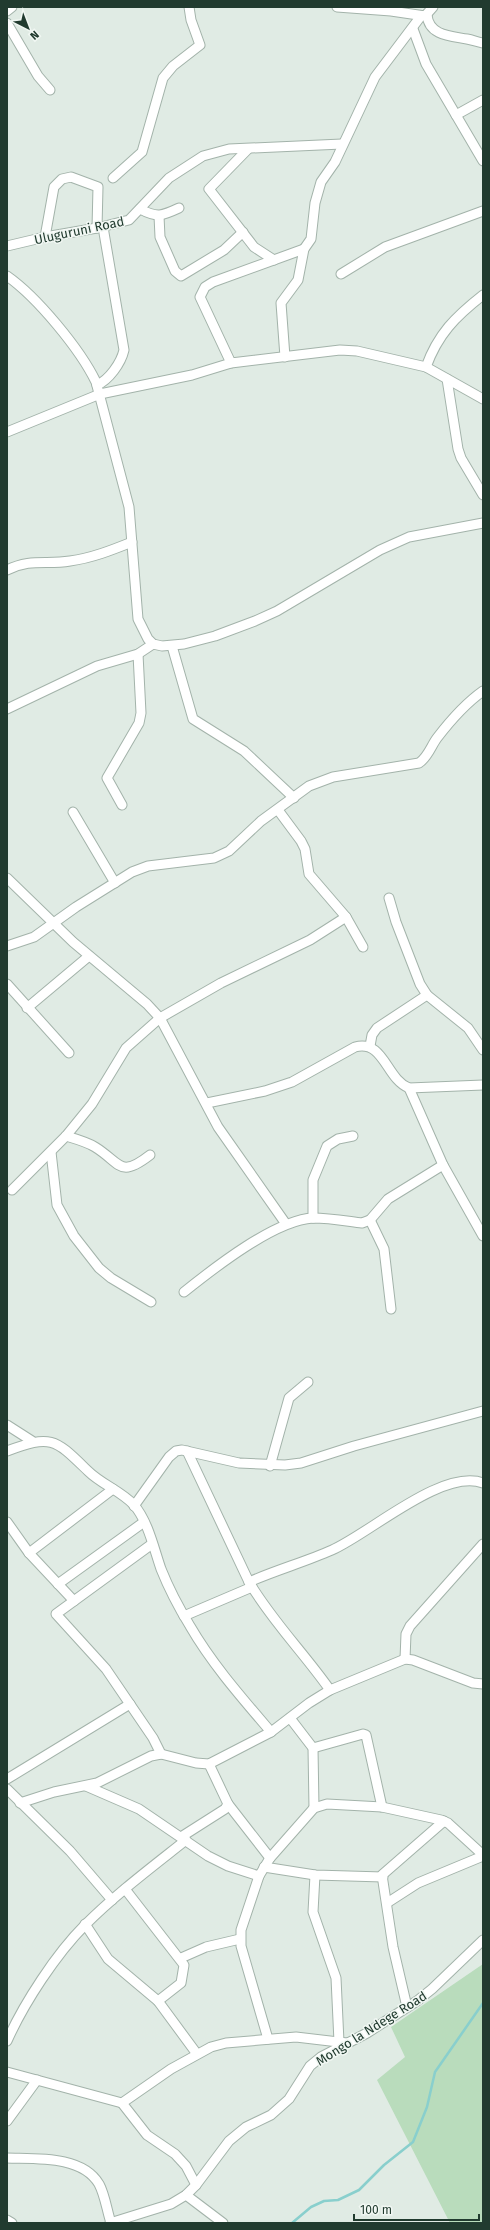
<svg xmlns="http://www.w3.org/2000/svg" width="490" height="2230" viewBox="0 0 490 2230" font-family="'Fira Sans',sans-serif">
  <style>
    .green { fill: #b9dcbc }
    .lines { fill: none; stroke-linecap: round; stroke-linejoin: round }
    .stream { stroke: #89cfcd; stroke-width: 2.5 }
    .minor-casing { stroke: #a3b3aa; stroke-width: 11 }
    .minor { stroke: #fff; stroke-width: 9 }
    .labels { text-anchor: middle; stroke-width: 3; stroke-linejoin: round; paint-order: stroke }
    .street-label { font-size: 13px; fill: #213b2f; stroke: #f1f7f3 }
  </style>
  <rect width="100%" height="100%" fill="#e0ebe4"/>
  <path class="green" d="M483,1964V2223H450L377,2080L405,2057L391,2027Z"/>
  <g class="lines">
    <path class="stream" d="M292,2223L311,2207L324,2201L338,2200L359,2190L384,2165L413,2142L427,2107L435,2072L483,2003"/>
    <defs>
      <g id="minor">
        <path d="M337,7L391,11L425,16L433,7"/>
        <path d="M7,11L12,7"/>
        <path d="M427,15C429,36 451,36 467,39C473,40 477,42 483,43"/>
        <path d="M7,23L38,76L50,90"/>
        <path d="M413,29L426,64L483,161"/>
        <path d="M456,115L483,100"/>
        <path d="M248,149L209,189L254,247L274,260"/>
        <path d="M113,178L142,152L163,78L173,66L200,45L191,20L189,7"/>
        <path d="M140,209C157,218 162,216 179,208"/>
        <path d="M159,216L160,237L175,271L181,276L224,250L243,232"/>
        <path d="M45,237L54,187L62,179L71,177L98,187L97,228"/>
        <path d="M7,246L45,237L97,228L129,220L169,178L203,156L229,149L342,144"/>
        <path d="M341,274L385,247L483,211"/>
        <path d="M7,276C37,297 80,349 96,382L129,507L138,619L148,639L153,644L162,646L184,644L215,636L255,621L277,611L380,550L409,537L483,523"/>
        <path d="M285,357L281,303L298,280L304,249L311,239L315,203L321,182L335,162L375,77L421,16"/>
        <path d="M231,363L200,297L205,287L213,282L304,249"/>
        <path d="M426,367C438,334 455,317 483,295"/>
        <path d="M447,379L458,449L461,458L483,495"/>
        <path d="M97,385C109,380 121,363 124,350L103,227"/>
        <path d="M7,432L100,394L192,375L231,363L340,350L357,351L426,367L483,399"/>
        <path d="M7,570C31,558 46,565 70,561C92,558 112,550 132,542"/>
        <path d="M172,646L193,719L244,751L294,798"/>
        <path d="M7,709L97,666L138,654L153,644"/>
        <path d="M122,805L107,778L139,723L141,713L138,654"/>
        <path d="M278,810L301,841L305,849L309,874L346,917L363,947"/>
        <path d="M73,812L115,883"/>
        <path d="M7,878L73,942L147,1004L160,1018L218,1127L286,1224"/>
        <path d="M389,898L396,922L420,984L427,995L468,1028L483,1050"/>
        <path d="M7,946L34,937L76,907L132,872L148,866L214,858L229,851L261,821L309,786L333,777L419,763C428,757 431,746 437,738C450,721 466,703 483,691"/>
        <path d="M7,984L69,1053"/>
        <path d="M27,1008L89,956"/>
        <path d="M370,1046L372,1035L377,1028L427,995"/>
        <path d="M409,1088L443,1165L483,1236"/>
        <path d="M207,1103L265,1091L292,1082L355,1047C384,1039 386,1079 409,1088L483,1085"/>
        <path d="M66,1136C76,1139 87,1142 95,1147C121,1163 119,1179 150,1155"/>
        <path d="M51,1152L57,1205L74,1236L99,1268L111,1278L151,1302"/>
        <path d="M12,1190L66,1136L92,1104L126,1048L160,1018L221,983L310,940L346,917"/>
        <path d="M313,1218V1180L327,1146L338,1139L353,1136"/>
        <path d="M370,1220L384,1249L391,1309"/>
        <path d="M184,1292C214,1268 275,1220 313,1218C329,1218 346,1221 362,1223L370,1220L388,1199L443,1165"/>
        <path d="M7,1425L32,1441"/>
        <path d="M7,1451C52,1434 55,1439 88,1471C101,1484 121,1491 134,1505C148,1521 154,1549 161,1569C169,1589 179,1608 190,1626C212,1664 242,1698 271,1732"/>
        <path d="M187,1451L249,1582C272,1621 304,1653 330,1690"/>
        <path d="M270,1466L289,1398L308,1382"/>
        <path d="M134,1506L169,1457L176,1451L182,1450L239,1463L285,1465L301,1463L354,1446L483,1411"/>
        <path d="M7,1522L29,1553L74,1601"/>
        <path d="M152,1544L56,1614L106,1669L153,1738L161,1754"/>
        <path d="M29,1553L113,1489"/>
        <path d="M249,1582C276,1570 305,1562 332,1550C369,1534 442,1468 483,1483"/>
        <path d="M58,1584L144,1522"/>
        <path d="M184,1616L252,1587"/>
        <path d="M405,1659L406,1634L410,1626L483,1544"/>
        <path d="M290,1718L313,1748L314,1808"/>
        <path d="M313,1748L363,1734L366,1735L382,1807"/>
        <path d="M7,1779L130,1704"/>
        <path d="M86,1786L139,1809L208,1856L228,1866L259,1876"/>
        <path d="M7,1789L70,1851L112,1900"/>
        <path d="M20,1803L54,1792L97,1783L151,1756L161,1754L196,1763L209,1764L271,1732L309,1703L330,1690L405,1659L413,1660L473,1683L483,1684"/>
        <path d="M228,1804L270,1858"/>
        <path d="M181,1837L225,1809L228,1804L209,1764"/>
        <path d="M264,1867L315,1875L383,1877"/>
        <path d="M315,1875L313,1912L336,1978L339,2042"/>
        <path d="M125,1889L184,1965L181,1983L158,2001"/>
        <path d="M387,1903L418,1883L483,1856"/>
        <path d="M85,1924L108,1959L158,2001L197,2054"/>
        <path d="M181,1958L206,1947L240,1939"/>
        <path d="M407,2007L393,1947L382,1875L444,1821"/>
        <path d="M268,2039L241,1946V1930L259,1876L270,1858L314,1808L327,1804L382,1807L441,1820L448,1823L483,1855"/>
        <path d="M7,2041C24,2003 56,1954 85,1925C116,1894 152,1867 186,1840"/>
        <path d="M7,2072L122,2103L171,2069L211,2047L226,2043L296,2037L347,2043"/>
        <path d="M122,2103L147,2135L175,2154L186,2166L196,2185"/>
        <path d="M7,2121L37,2080"/>
        <path d="M7,2158C35,2159 82,2155 99,2184C105,2195 107,2211 111,2223"/>
        <path d="M186,2195L223,2223"/>
        <path d="M7,2220L12,2223"/>
        <path d="M110,2223L171,2204L186,2195L196,2185L229,2141L246,2127L271,2115L289,2099L310,2066L321,2057L367,2033L417,2001L432,1989L483,1940"/>
      </g>
    </defs>
    <use href="#minor" class="minor-casing"/>
    <use href="#minor" class="minor"/>
  </g>
  <g class="labels">
    <g class="street-label">
      <text transform="translate(79 230) rotate(-12)" y="5">Uluguruni Road</text>
      <text transform="translate(371 2028) rotate(-32)" y="5">Mongo la Ndege Road</text>
    </g>
  </g>
  <rect width="490" height="2230" fill="none" stroke="#213b2f" stroke-width="16"/>
  <g transform="translate(28 28) rotate(138)" stroke="#f1f7f3" stroke-width="3" paint-order="stroke">
  <path d="M0-3L7 15L0 10L-7 15Z" fill="#213b2f"/>
  <text y="-6" font-size="11" font-weight="bold" text-anchor="middle" fill="#213b2f">N</text>
  </g>
  <path d="M354 2214v6h125v-6" fill="none" stroke="#213b2f" stroke-width="2"/>
  <text x="360" y="2214" font-size="12" fill="#213b2f" stroke="#f1f7f3" stroke-width="3" paint-order="stroke">100 m</text>
</svg>
